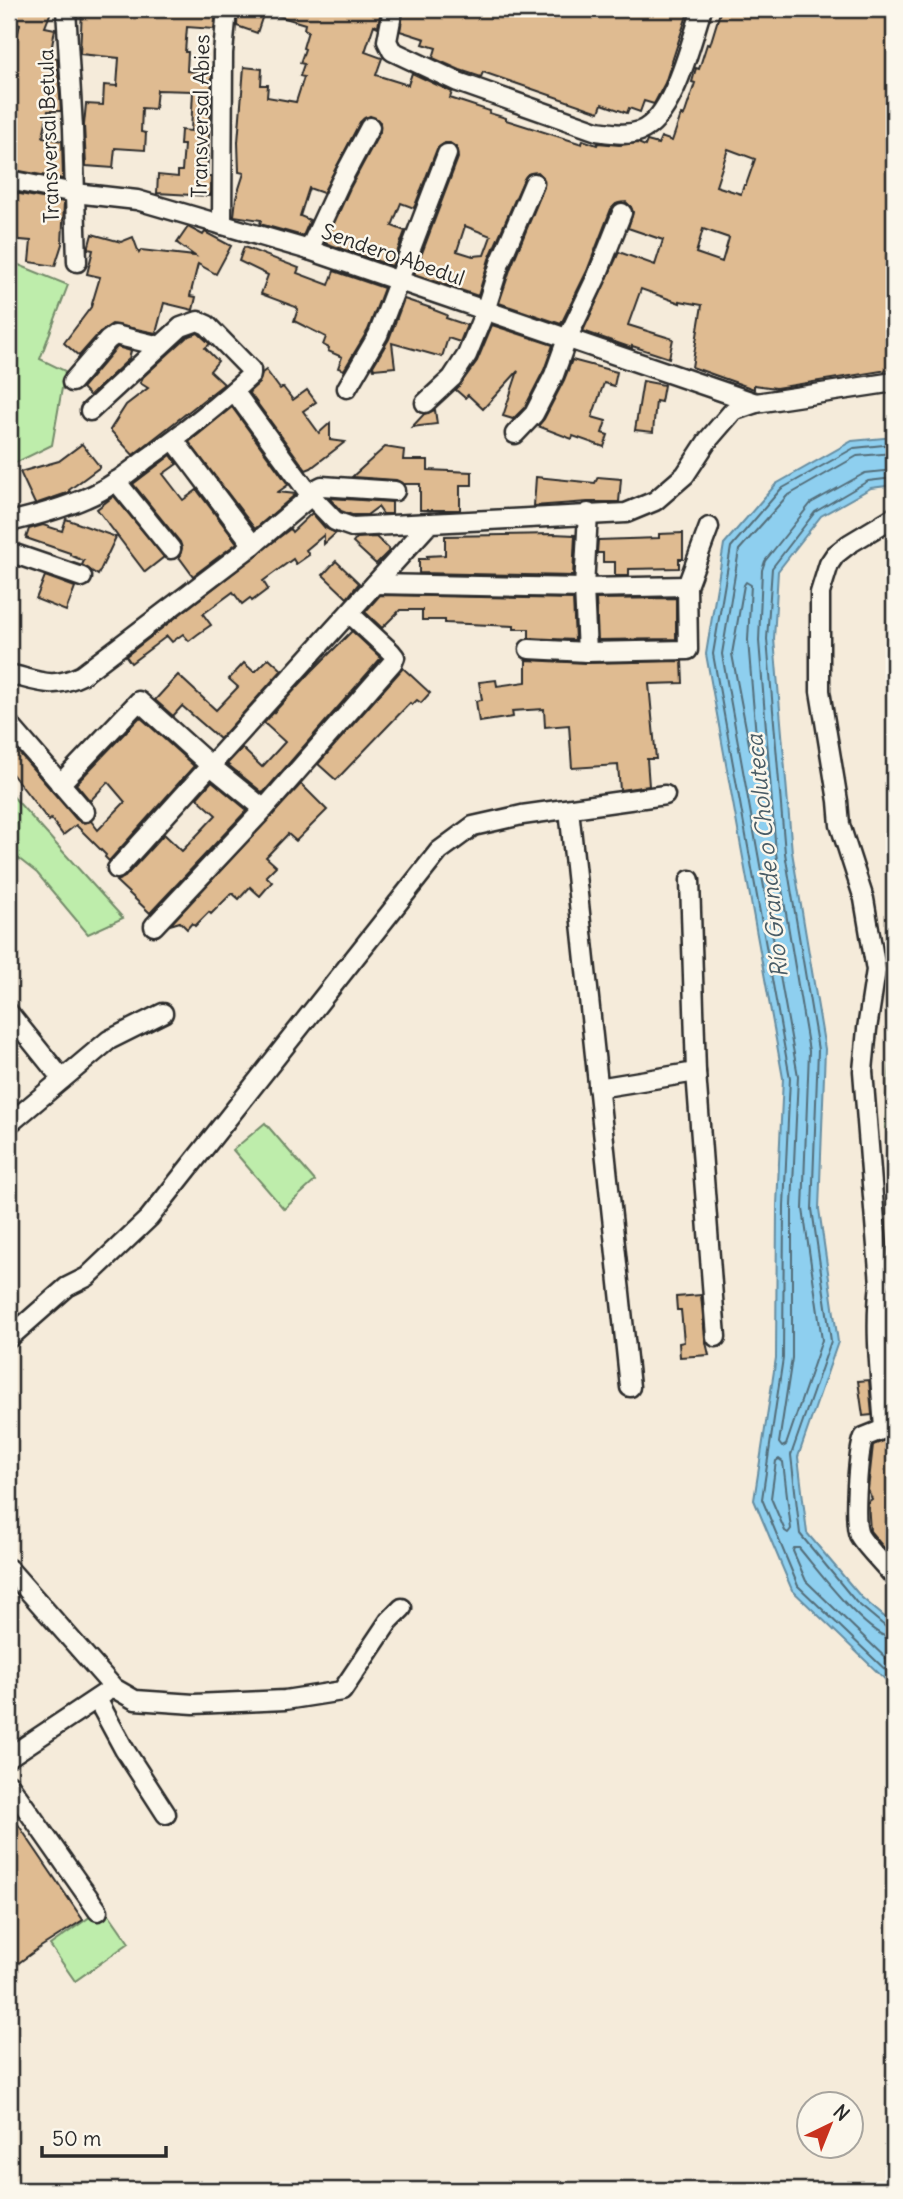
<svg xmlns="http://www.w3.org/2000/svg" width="903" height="2199" viewBox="0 0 903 2199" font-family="Delius,sans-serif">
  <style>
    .green { fill: #beedab; stroke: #748c6b; stroke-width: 2 }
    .water { fill: #8ecfef; stroke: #668da1; stroke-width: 2 }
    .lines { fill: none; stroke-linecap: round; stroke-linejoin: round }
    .shore { stroke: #536d79; stroke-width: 2 }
    .building { fill: #dfbb91; stroke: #2b2b2b; stroke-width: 2; fill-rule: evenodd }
    .minor-casing { stroke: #2b2b2b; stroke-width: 23 }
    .minor { stroke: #fbf7ec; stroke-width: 18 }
    .labels { text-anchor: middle; stroke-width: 5; stroke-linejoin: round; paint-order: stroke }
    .street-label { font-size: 21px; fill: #2b2b2b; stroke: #fbf7ec }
    .water-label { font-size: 23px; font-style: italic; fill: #495c66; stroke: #fbf7ec }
  </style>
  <rect width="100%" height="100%" fill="#f5ebda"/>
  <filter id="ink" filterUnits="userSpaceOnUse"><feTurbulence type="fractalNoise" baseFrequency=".0143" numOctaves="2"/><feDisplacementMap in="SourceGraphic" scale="14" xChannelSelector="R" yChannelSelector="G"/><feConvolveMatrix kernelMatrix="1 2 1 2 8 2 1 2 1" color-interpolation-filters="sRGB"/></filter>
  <g filter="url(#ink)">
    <g class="green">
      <path d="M9,261L68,285L40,359L65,371L52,445L9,466Z"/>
      <path d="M9,792L123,918L88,934L37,873L9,851Z"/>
      <path d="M894,1007V1127L885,1128Z"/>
      <path d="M265,1123L315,1181L284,1209L233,1150Z"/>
      <path d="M104,1907L129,1943L75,1981L50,1945Z"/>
    </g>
    <path class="water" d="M894,437V485L871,488L821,516L778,571L774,639L792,852L825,1049L819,1209L838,1342L798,1457L807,1533L861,1597L894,1625V1688L792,1590L754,1500L776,1358L777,1205L783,1078L706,654L724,544L776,484L852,441Z"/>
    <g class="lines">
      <g class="shore">
        <path d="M894,444L854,448L781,489L731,547L713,654L790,1078L784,1206L783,1358L762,1499L798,1586L894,1678"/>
        <path d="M894,453L857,456L787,496L739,550L722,654L798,1076L792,1206V1358L779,1443L782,1447L786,1445L822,1340L803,1209L809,1051L776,853L759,641L762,570L765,561L811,503L865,473L894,470"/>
        <path d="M894,478L868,481L815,512L772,568L767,639L785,853L818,1050L812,1209L831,1341L791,1455L800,1534L856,1602L887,1628L894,1630"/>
        <path d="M746,582L751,585L748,640L757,748L754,752L750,749L732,654L744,585Z"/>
        <path d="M779,1459L783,1462L791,1529L788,1533L785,1531L771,1498L776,1461Z"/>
        <path d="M894,1639C867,1637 817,1569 799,1548H794L793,1551L806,1581L894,1666"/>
      </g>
    </g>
    <g class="building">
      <path d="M15,9H52L45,27L55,29L50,57L57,58L61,111H48L43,137L62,141L63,179L9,169V64H11L20,24L11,21Z"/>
      <path d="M82,9H158L190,13V9H216L214,29L187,27L185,52H188L187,71L212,73L207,177H211L210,196L157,193L158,175L178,177V171H182L184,145H180L181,130L191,131L193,91L157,90L155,109L142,108L141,132L146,133L145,150L115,148L113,168L86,166L84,125L86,104L103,105L104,85L117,86L119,58L80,54Z"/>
      <path d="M238,9H265L257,33L237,26Z"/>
      <path d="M266,9H381L378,27L374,25L365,52L382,58L376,75L408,85L412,73L452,92L450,98L490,111L489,113L506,118V120L582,144L583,140L597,145L598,143L619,145L638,143L645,146L647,141L658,144L661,137L672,141L681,115L684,116L695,83L692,82L696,68L699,69L707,44L710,45L721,9H894V263L891,275L894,276V369L776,388L754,385V389L692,367L702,305L680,301V303L641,289L628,325L673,339L669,358L632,346V348L583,331L619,252L655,265L663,240L628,228L633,212L631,207L626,202L616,204L611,209L587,271L561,324L499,303L511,267L544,187L543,177L538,172L528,174L524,179L489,259L478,296L414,274L458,158L456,147L450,143H445L437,149L414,208L401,203L392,226L405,231L392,266L325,243L350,188L380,132V122L370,116L360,122L323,193L309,188L300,216L310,220L303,236L260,224L261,220L234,216L236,198L244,173L239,172L238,142L244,67L262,69L261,85H268L267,97L296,102L304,77L300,76L304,64L300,63L305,49L303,48L308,31L304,29L305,24L265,12ZM728,149L755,159L746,185H744L741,194L716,186ZM465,226L491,236L484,255L473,256L457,251ZM703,229L729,238L722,262L696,253Z"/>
      <path d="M404,9H689L665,83L654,104L644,101L640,112L629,108L627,113L602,104L599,112L483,72L481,77L460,70L433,58L436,48L423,44L425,39L400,31Z"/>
      <path d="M9,192L64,202L62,244L55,266L29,262L31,241L9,239Z"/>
      <path d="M188,227L203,235L205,232L231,246L216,274L198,264L190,296L196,297L193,310L164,303L156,333L112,324L100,332L79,356L64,343L91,307L100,277L87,274L93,250L88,249L92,234L121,242L133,237L139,253L141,250L195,256L177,243Z"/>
      <path d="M244,247L299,268L297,273L329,285L334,271L384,288L368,330L344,370L338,368L342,357L328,351L329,348L323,345L326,337L294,321L298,309L296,307L261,294L268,275L239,261Z"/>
      <path d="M404,299L434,309V310L447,315L446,318L467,325L460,342L448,338L442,357L392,343L395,367L374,369L373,366L389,339Z"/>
      <path d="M492,325L553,345L544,370L525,407L513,419L503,416L518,371L483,409L468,395L465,398L456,390L477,361Z"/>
      <path d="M198,333L210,344L205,348L218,361L210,371L224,384L133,455L110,430L126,405L148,388L140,383L143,377L187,337Z"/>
      <path d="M117,347L131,351L129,359L90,396L82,388Z"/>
      <path d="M572,360L617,372L614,386L604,383L592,417L606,421L602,433L608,435L604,447L573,436L572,439L538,426L544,419L564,380Z"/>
      <path d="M266,370L280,389L283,387L293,400L307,390L316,402L303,411L319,433L330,423V440L345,442L311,468L306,470L249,392L259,383L262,373Z"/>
      <path d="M643,381L664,385L661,402L656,401L653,432L635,430Z"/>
      <path d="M232,407L287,483L288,485L278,492L296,494L255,529L189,442Z"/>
      <path d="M435,410L437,424L412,427L424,414Z"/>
      <path d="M82,444L100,467L69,490L70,492L35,504L20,472L59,461Z"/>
      <path d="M385,447L404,450L403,460H428V470L472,472V485H460V510H420V484H403L396,480L352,477Z"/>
      <path d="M171,455L177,464L163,474L183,500L197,490L237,543L193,576L179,557L182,548L180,542L133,484Z"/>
      <path d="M536,477L595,483L598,477L621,479L619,502H588L534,506Z"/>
      <path d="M114,496L164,557L145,572L97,509Z"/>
      <path d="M329,498L392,502V514H383L378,507L367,515H352L341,511Z"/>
      <path d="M312,513L325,528L336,533L324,544V535L306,550L309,555L296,564L293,559L263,581L268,589L252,601L250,598L242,604L233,592L203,614L211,625L198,634L189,641L183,634L172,642L167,636L131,663L126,656L290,529L292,532Z"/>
      <path d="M66,519L116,537L98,575L82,565L84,561L70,555V553L26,538L29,529L43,525L62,531Z"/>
      <path d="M683,533V559H679V568L629,569V576H615V562H603V553H597L598,540L659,538V534Z"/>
      <path d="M553,534L575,535L573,576L419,573V559H428L427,556L445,555V536Z"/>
      <path d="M376,537L390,550L376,564L353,543L357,538Z"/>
      <path d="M336,561L359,583L347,598L323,575Z"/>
      <path d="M45,576L75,587L66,611L36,599Z"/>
      <path d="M380,595L573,599L575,640L529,638V629H514V626L445,623V620H422V610H400L382,628L365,612Z"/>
      <path d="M676,598V639L598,640L596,599Z"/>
      <path d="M352,631L381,658L263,793L227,764L242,748L262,767L285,742L264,723L312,671Z"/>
      <path d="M269,658L282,670L220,739L182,706L173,716L155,700L178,675L216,710L238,687L229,679L244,663L253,671H256Z"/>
      <path d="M526,660L587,663L682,661L683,683L649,684L656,759H647L649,786L620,790L618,765L572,768L569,725L545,727L544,709L512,711L513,717L479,722L476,701L482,700L479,682L496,680L497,686L526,682Z"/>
      <path d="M403,668L430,693L421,703L417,700L412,705L410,703L336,780L318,764Z"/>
      <path d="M140,717L194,766L109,861L105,857L106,855L76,825L63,835L51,819L49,821L9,770V741L76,819L82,823L91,821L98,830L125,802L108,782L90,801L76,784Z"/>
      <path d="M212,781L247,810L150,913L116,881L125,877L164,834L182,851L216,815L197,798Z"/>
      <path d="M301,784L327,810L296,841L288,834L266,857L276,866L266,876L272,882L260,896L250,887L239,899L232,893L211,914L209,912L195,926L192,923L187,929L180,922L170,925Z"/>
      <path d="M701,1295L705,1338L709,1355L680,1357L679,1343L684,1342L681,1310H677L676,1297Z"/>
      <path d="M869,1380L872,1415L863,1416L858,1381Z"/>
      <path d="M894,1437V1560L870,1531L868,1502L872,1499L868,1490L873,1445Z"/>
      <path d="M9,1811L83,1920L39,1948L9,1970Z"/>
    </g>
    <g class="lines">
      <defs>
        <g id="minor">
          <path d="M66,9L73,128L77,262"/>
          <path d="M393,9L387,41L392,51L458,82L597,131C611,133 627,136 640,131C674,118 691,41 702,9"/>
          <path d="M9,180L75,193L137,200L309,250L756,403"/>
          <path d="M222,225L223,53L227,9"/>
          <path d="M309,250L340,183L370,127"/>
          <path d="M72,382L108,340L115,335L160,346"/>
          <path d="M347,388L378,335L447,154"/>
          <path d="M234,391L311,496L335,521L352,527L430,523"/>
          <path d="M425,403L452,378L467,355L485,311L500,263L534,183"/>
          <path d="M515,434L534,414L554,375L567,339L597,276L622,213"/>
          <path d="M174,440L253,545"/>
          <path d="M116,481L171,549"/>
          <path d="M9,522C35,516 61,509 86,498C108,489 127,474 145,460C182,434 218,406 251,375V370L207,325L198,321L181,327L90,411"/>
          <path d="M9,552L82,577"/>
          <path d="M375,584L584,588L687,586"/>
          <path d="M529,649L587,652L688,650L687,586L709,527"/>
          <path d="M587,652L584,588L588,513"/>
          <path d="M9,674C39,681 52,690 82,675L253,545L311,496L316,489L322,486L395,491"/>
          <path d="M9,724L85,812"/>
          <path d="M60,784L139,701L211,766L264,809"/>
          <path d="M569,809L630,1387"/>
          <path d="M117,869L430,523L626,513L655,501L685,475L708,440L733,411L756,403L894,382"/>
          <path d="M690,880L696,1072L716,1337"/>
          <path d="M154,926L264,809L393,662L395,657L391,652L349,613"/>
          <path d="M9,1013L62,1079"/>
          <path d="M598,1088L696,1072"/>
          <path d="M9,1124L109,1040L163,1013"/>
          <path d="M9,1338L67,1287L87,1277L149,1218L439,851L473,826L522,815L665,795"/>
          <path d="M894,1425L864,1437C858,1451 853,1521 859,1535C865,1546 886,1566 894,1577"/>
          <path d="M884,1429C881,1380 874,1333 880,1284L863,1071L867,1029L876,970L864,899L840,825L838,801L820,691V593L829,564L835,555L849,544L894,517"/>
          <path d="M9,1569L114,1688L135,1700L194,1704L285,1700L342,1691L389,1621L402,1608"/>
          <path d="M97,1699L124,1749L166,1814"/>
          <path d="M9,1757L105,1693"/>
          <path d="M9,1784L98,1911"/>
        </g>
      </defs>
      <use href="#minor" class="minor-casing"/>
      <use href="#minor" class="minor"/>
    </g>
  </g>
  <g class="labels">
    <g class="street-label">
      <text transform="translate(201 116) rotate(-89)" y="7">Transversal Abies</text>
      <text transform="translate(49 136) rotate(-92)" y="7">Transversal Betula</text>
      <text transform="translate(393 255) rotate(19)" y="7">Sendero Abedul</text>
    </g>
    <g class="water-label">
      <text transform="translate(767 856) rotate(-96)" y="8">Río Grande o Choluteca</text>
    </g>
  </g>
  <rect width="903" height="2199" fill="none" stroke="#fbf7ec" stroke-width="35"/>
  <rect x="18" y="18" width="868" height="2164" fill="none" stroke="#2b2b2b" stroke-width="2.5" filter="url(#ink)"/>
  <g transform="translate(830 2125) rotate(43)"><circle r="33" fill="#fbf7ec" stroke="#a8a59f" stroke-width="2"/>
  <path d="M0-5L12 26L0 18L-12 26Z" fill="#c8321e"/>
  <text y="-10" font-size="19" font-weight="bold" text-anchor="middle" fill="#2b2b2b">N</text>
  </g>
  <path d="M42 2146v10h124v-10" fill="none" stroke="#2b2b2b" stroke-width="3.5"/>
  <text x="52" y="2146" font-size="21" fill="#2b2b2b" stroke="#fbf7ec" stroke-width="5" paint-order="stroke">50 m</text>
</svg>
